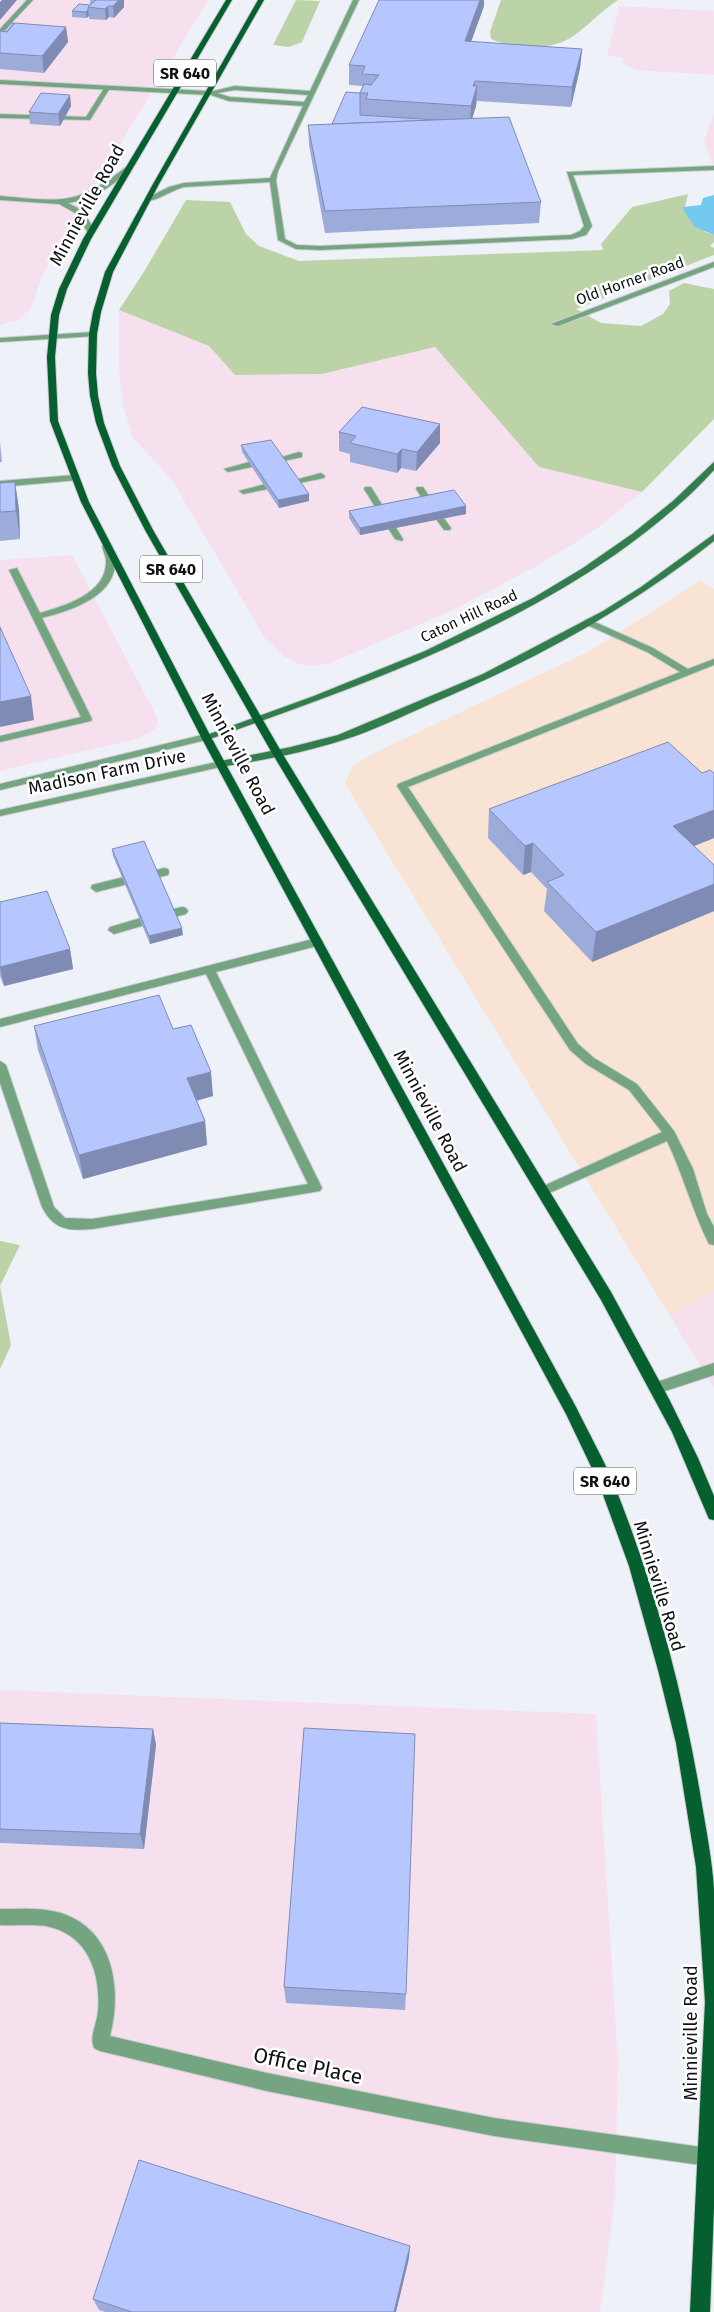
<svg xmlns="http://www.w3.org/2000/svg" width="714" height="2312" viewBox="0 0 714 2312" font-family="'Fira Sans',sans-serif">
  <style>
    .commercial { fill: #f7e0ee }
    .education { fill: #f9e3d5 }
    .green { fill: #bcd3a8 }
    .water { fill: #73c9f0 }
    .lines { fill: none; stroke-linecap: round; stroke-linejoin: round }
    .service-casing { stroke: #cbcdd3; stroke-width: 2 }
    .minor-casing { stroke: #cbcdd3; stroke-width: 2 }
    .secondary-casing { stroke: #cbcdd3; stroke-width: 2 }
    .primary-casing { stroke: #cbcdd3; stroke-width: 2 }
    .service { fill: #75a481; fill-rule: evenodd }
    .minor { fill: #75a481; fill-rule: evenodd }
    .secondary { fill: #317e4c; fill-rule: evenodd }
    .primary { fill: #055f2f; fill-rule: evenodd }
    .wall { fill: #9cabda }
    .shaded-wall { fill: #7f8bb2 }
    .building { fill: #b5c7fe; stroke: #7f8bb2 }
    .labels { text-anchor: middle; stroke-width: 5; stroke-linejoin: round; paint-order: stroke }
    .far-street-label { font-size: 15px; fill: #101113; stroke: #fff }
    .shield { fill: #fff; stroke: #58585a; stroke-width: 1 }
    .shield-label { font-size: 16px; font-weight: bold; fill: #101113 }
    .street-label { font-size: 18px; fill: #101113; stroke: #fff }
    .near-street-label { font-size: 21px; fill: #101113; stroke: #fff }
  </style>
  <rect width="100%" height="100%" fill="#eff1f8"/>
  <g class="commercial">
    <path d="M0,0H208L51,258L41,279L31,308L18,320L0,325Z"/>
    <path d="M619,6L714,11V75L636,70L623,64V57L607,56Z"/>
    <path d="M714,113V168L704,142Z"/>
    <path d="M119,310L209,346L236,375L322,374L435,347L539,467L642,492L600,526L568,547L529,570L453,610L328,664L310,666L299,664L285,657L264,637L172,480L133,438L123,406L119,371Z"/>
    <path d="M72,555L157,717L158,722L155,729L140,738L0,771V560Z"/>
    <path d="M714,1290V1388L670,1316Z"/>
    <path d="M0,1690L596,1714L618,2062L615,2197L600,2312H0Z"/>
  </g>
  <path class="education" d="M701,580L714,589V1290L670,1316L345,784L352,767L372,754L590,651Z"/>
  <g class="green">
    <path d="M296,0L320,1L302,42L289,47L273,45Z"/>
    <path d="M501,0H618C582,24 574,51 525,46C513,45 503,44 491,39L490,32Z"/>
    <path d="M688,194L684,211L705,232L714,235V242L710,246L714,248V255L576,309L601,323L641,326L663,314L670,304L669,291L684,283L714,289V419L642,492L539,467L435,347L322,374L235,375L209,346L119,310L145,270L186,200L230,202L246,234L259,246L299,261L603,250L601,244L632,207Z"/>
    <path d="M0,1241L20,1245L0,1286L11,1345L0,1369Z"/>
  </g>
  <path class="water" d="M714,195V235L695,227L684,211V207L701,205L703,198Z"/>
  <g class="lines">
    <defs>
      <g id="service">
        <path d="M27,0H33L0,35V29Z"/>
        <path d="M353,0H359L278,171L276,180L285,239L297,245L320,246L571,235L580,231L584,226L567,172L714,166V170L573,175L592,226L586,235L572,239L320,250L296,249L278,240L270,182L184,187C171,190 157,202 145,201V199L169,187L184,183L270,178L303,106L229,101L205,93L235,86L310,91ZM235,90L308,95L304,102L230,97L217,93Z"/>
        <path d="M105,87L110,88L90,120L0,118V114L86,117Z"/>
        <path d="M299,452L302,453V457L279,462L275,459Z"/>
        <path d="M249,462L252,463V467L228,472L224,469Z"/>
        <path d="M321,473L325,476L324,478L295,484L291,481Z"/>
        <path d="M75,475L78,476V480L0,487V481Z"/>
        <path d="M265,484L269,487L268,489L243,494L239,491Z"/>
        <path d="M365,487H371L386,511L385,513H379L364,489Z"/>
        <path d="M417,487H423L433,502L432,504H426L416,489Z"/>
        <path d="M437,517H443L451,528L450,530H444L436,519Z"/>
        <path d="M392,525L395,526L403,539L402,541L395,539L388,528Z"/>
        <path d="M107,543L112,546C113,551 115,557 115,561C116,597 69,611 42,618L92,719L91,721L0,742V736L81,717L9,570L17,568L40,613C64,606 107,594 106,561C106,556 103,551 102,546Z"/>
        <path d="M588,619L653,648L688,669L714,659V665L408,787L578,1044L594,1058L637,1084L674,1131L693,1169L707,1214L714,1227V1245L709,1244C692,1210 683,1174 667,1141L547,1194H539L537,1191L539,1188L662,1132L629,1090L586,1064L570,1050L397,786L398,784L680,672L647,652L585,624V620Z"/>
        <path d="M164,868L168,869L169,872L168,875L156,878L151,874L152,871Z"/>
        <path d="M124,877L128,878L129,881L128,884L96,892L91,888L92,885Z"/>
        <path d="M182,907L186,908L188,911L186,914L174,917L168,913L170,910Z"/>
        <path d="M141,918L145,919L147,922L145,925L114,934L108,930L110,927Z"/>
        <path d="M317,938L321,939L323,942L321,945L216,972L322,1188L320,1191L92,1229C68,1231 54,1230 42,1207L0,1083V1061L6,1065L54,1207L65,1218L92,1219L308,1184L206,974L0,1027V1019Z"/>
        <path d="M714,1363V1375L656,1394L651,1392L649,1388L651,1384Z"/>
        <path d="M0,1909C21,1909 41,1907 61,1913C114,1930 122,1989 110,2036L267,2073L494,2118L708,2148L714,2150V2164L708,2166L494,2136L267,2091L100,2051L94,2048C89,2036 97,2024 98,2011C101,1973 88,1934 46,1926C31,1924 15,1926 0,1925Z"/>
      </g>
      <g id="minor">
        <path d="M0,80L208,91L211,93L208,95L0,84Z"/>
        <path d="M126,167L131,168C115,185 92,200 68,203L83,211L95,231L94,233H88L77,214L59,204L0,200V196C61,201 75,207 126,167Z"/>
        <path d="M714,262V267L558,326L551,324Z"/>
        <path d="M93,332H96V336L0,342V338Z"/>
        <path d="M206,734L210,735V739L0,790V784Z"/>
        <path d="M221,761L225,762V766L0,816V810Z"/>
      </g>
      <g id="secondary">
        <path d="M714,462V470C685,502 651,529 616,554C493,639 350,690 210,739H202L201,737L314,696L425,651L533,598L583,568L632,534L673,501Z"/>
        <path d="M714,534V541C627,610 531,662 430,704C401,717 372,731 343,740C303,753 262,760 221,767L216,764L221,761L291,747L338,735L483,674L603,611L641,587Z"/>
      </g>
      <g id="primary">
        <path d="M226,0H232L91,239L67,289L59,315L55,357L58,421L89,502L211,737L576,1407C588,1432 602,1456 613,1482C654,1583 683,1691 701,1799C706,1829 712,1859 714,1889V2207L710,2312H690L705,2002L696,1867L676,1743L658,1670L629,1566L598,1481L566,1414L201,737L81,502L50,421L47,357L51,315L59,289L83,239Z"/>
        <path d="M258,0H264L159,184L113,272L101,312L97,334L96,373L98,396L104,423L120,466L153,530L282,753L611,1292L669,1399L698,1458L714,1496V1520L709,1519L672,1432L601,1300L272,753L145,530L112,466L96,423L90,396L88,373L89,334L93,312L105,272L153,184Z"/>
      </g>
    </defs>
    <use href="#service" class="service-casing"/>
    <use href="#minor" class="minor-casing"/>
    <use href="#secondary" class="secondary-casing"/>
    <use href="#primary" class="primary-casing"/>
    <use href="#service" class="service"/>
    <use href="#minor" class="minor"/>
    <use href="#secondary" class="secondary"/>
    <use href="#primary" class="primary"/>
  </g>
  <g class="wall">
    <path d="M90,0H124V7L114,18L109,17L106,20L89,19V16L86,18L72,17V11L90,5Z"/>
    <path d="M484,6L471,42L582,49L580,68L571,107L477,101L476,106L472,118L541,202L539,223L325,233L309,145L308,125L332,124L360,93L362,89V86L349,85V65Z"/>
    <path d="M66,27L68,42L44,73L0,69V31L5,30Z"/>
    <path d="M71,106L60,126L30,124L29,112Z"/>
    <path d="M440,424V443L416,471L401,468L397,473L350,462V454L339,451V432Z"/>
    <path d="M0,442L2,462H0Z"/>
    <path d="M241,445L309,501L279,508L242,452Z"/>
    <path d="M15,482L19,510L20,539L0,541V483Z"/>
    <path d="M466,506V514L360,535L349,518V511Z"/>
    <path d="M489,809L714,838L694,846L714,865V911L592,962L544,911L547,889L531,872L523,875L488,838Z"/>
    <path d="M112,849L183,935L150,944L113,856Z"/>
    <path d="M0,902L70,949L73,969L4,986L0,976Z"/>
    <path d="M34,1026L173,1029L213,1096L197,1101L205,1121L207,1145L83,1179L38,1050Z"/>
    <path d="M0,1723L153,1729L156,1745L144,1849L0,1843Z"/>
    <path d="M284,1987L406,1994L405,2010L286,2003Z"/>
    <path d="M409,2258L396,2312H105L99,2310L93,2299Z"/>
  </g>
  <g class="shaded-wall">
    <path d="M2,0H17L0,20V2Z"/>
    <path d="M119,0H124V7L114,18L113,6Z"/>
    <path d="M480,0H484V6L464,61L465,41Z"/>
    <path d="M108,6L109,17L106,20L105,9Z"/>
    <path d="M88,10L89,16L86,18V12Z"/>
    <path d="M66,27L68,42L44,73L42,56Z"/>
    <path d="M582,49L580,68L571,107L572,87Z"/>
    <path d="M475,81L474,95L477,86L476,106L470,126L471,106L473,86Z"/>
    <path d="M70,95L71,106L60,126L58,114Z"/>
    <path d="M440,424V443L416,471L417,452Z"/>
    <path d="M402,449L401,468L397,473V454Z"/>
    <path d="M15,482L19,510L20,539L16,511Z"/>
    <path d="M309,494V501L279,508L278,500Z"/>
    <path d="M466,506V514L360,535V528Z"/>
    <path d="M31,696L34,720L0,727V702Z"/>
    <path d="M714,810V838L669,856L673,826Z"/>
    <path d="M533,843L531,872L523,875L525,846Z"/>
    <path d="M714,884V911L592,962L596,932Z"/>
    <path d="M182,928L183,935L150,944L149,936Z"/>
    <path d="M70,949L73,969L4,986L0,967Z"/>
    <path d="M211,1072L213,1096L190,1102L187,1078Z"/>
    <path d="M205,1121L207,1145L83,1179L79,1155Z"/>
    <path d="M153,1729L156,1745L144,1849L140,1834Z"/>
    <path d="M410,2246L409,2258L396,2312H394Z"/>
  </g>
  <g class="building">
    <path d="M94,0H119L113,6H108L105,9L88,7L96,0Z"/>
    <path d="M379,0H480L465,41L582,49L572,87L475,81L473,86H477L471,106L366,99L368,93H360L364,84L371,85L379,75L362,74L365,66L349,65Z"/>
    <path d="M79,4L90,5L88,7V10L86,12L72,11Z"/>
    <path d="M11,23H14L7,32L0,31L2,30H5Z"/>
    <path d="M15,23L66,27L42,56L0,53V31L7,32Z"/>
    <path d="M346,92L360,93V115L437,120L332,124Z"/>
    <path d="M41,93L70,95L58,114L29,112Z"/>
    <path d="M509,117L541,202L325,211L308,125Z"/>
    <path d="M362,407L440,424L417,452L402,449L397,454L350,443L356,436L339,432Z"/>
    <path d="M271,440L309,494L278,500L241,445Z"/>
    <path d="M15,482L16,511L0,512V483Z"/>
    <path d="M454,490L466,506L360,528L349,511Z"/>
    <path d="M0,627L31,696L0,702Z"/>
    <path d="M668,742L702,773L710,770L714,773V810L673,826L714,865V884L596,932L547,882L564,875L533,843L525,846L489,809Z"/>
    <path d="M144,841L182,928L149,936L112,849Z"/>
    <path d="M47,891L70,949L0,967V902Z"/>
    <path d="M159,995L173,1029L191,1025L211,1072L187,1078L205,1121L79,1155L34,1026Z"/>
    <path d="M0,1723L153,1729L140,1834L0,1829Z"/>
    <path d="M304,1728L415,1734L406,1994L284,1987Z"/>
    <path d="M139,2160L410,2246L394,2312H132L93,2299Z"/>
  </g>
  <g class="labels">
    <g class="far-street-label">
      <text transform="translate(630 281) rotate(-20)" y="5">Old Horner Road</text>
      <text transform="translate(469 616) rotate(-25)" y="5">Caton Hill Road</text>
    </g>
    <g class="shield">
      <rect x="154" y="59.5" width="62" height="27" rx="4"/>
      <rect x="140" y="555.5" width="62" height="27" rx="4"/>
      <rect x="574" y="1467.5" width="62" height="27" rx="4"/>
    </g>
    <g class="shield-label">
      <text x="185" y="79">SR 640</text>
      <text x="171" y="575">SR 640</text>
      <text x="605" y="1487">SR 640</text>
    </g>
    <g class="street-label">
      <text transform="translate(87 205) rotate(-61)" y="6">Minnieville Road</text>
      <text transform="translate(238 754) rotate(62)" y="6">Minnieville Road</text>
      <text transform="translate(107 772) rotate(-12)" y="6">Madison Farm Drive</text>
      <text transform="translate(430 1111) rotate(62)" y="6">Minnieville Road</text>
      <text transform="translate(659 1586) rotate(73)" y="6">Minnieville Road</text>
      <text transform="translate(691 2033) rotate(-90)" y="6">Minnieville Road</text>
    </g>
    <g class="near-street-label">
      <text transform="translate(308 2066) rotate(12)" y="7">Office Place</text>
    </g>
  </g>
</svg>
